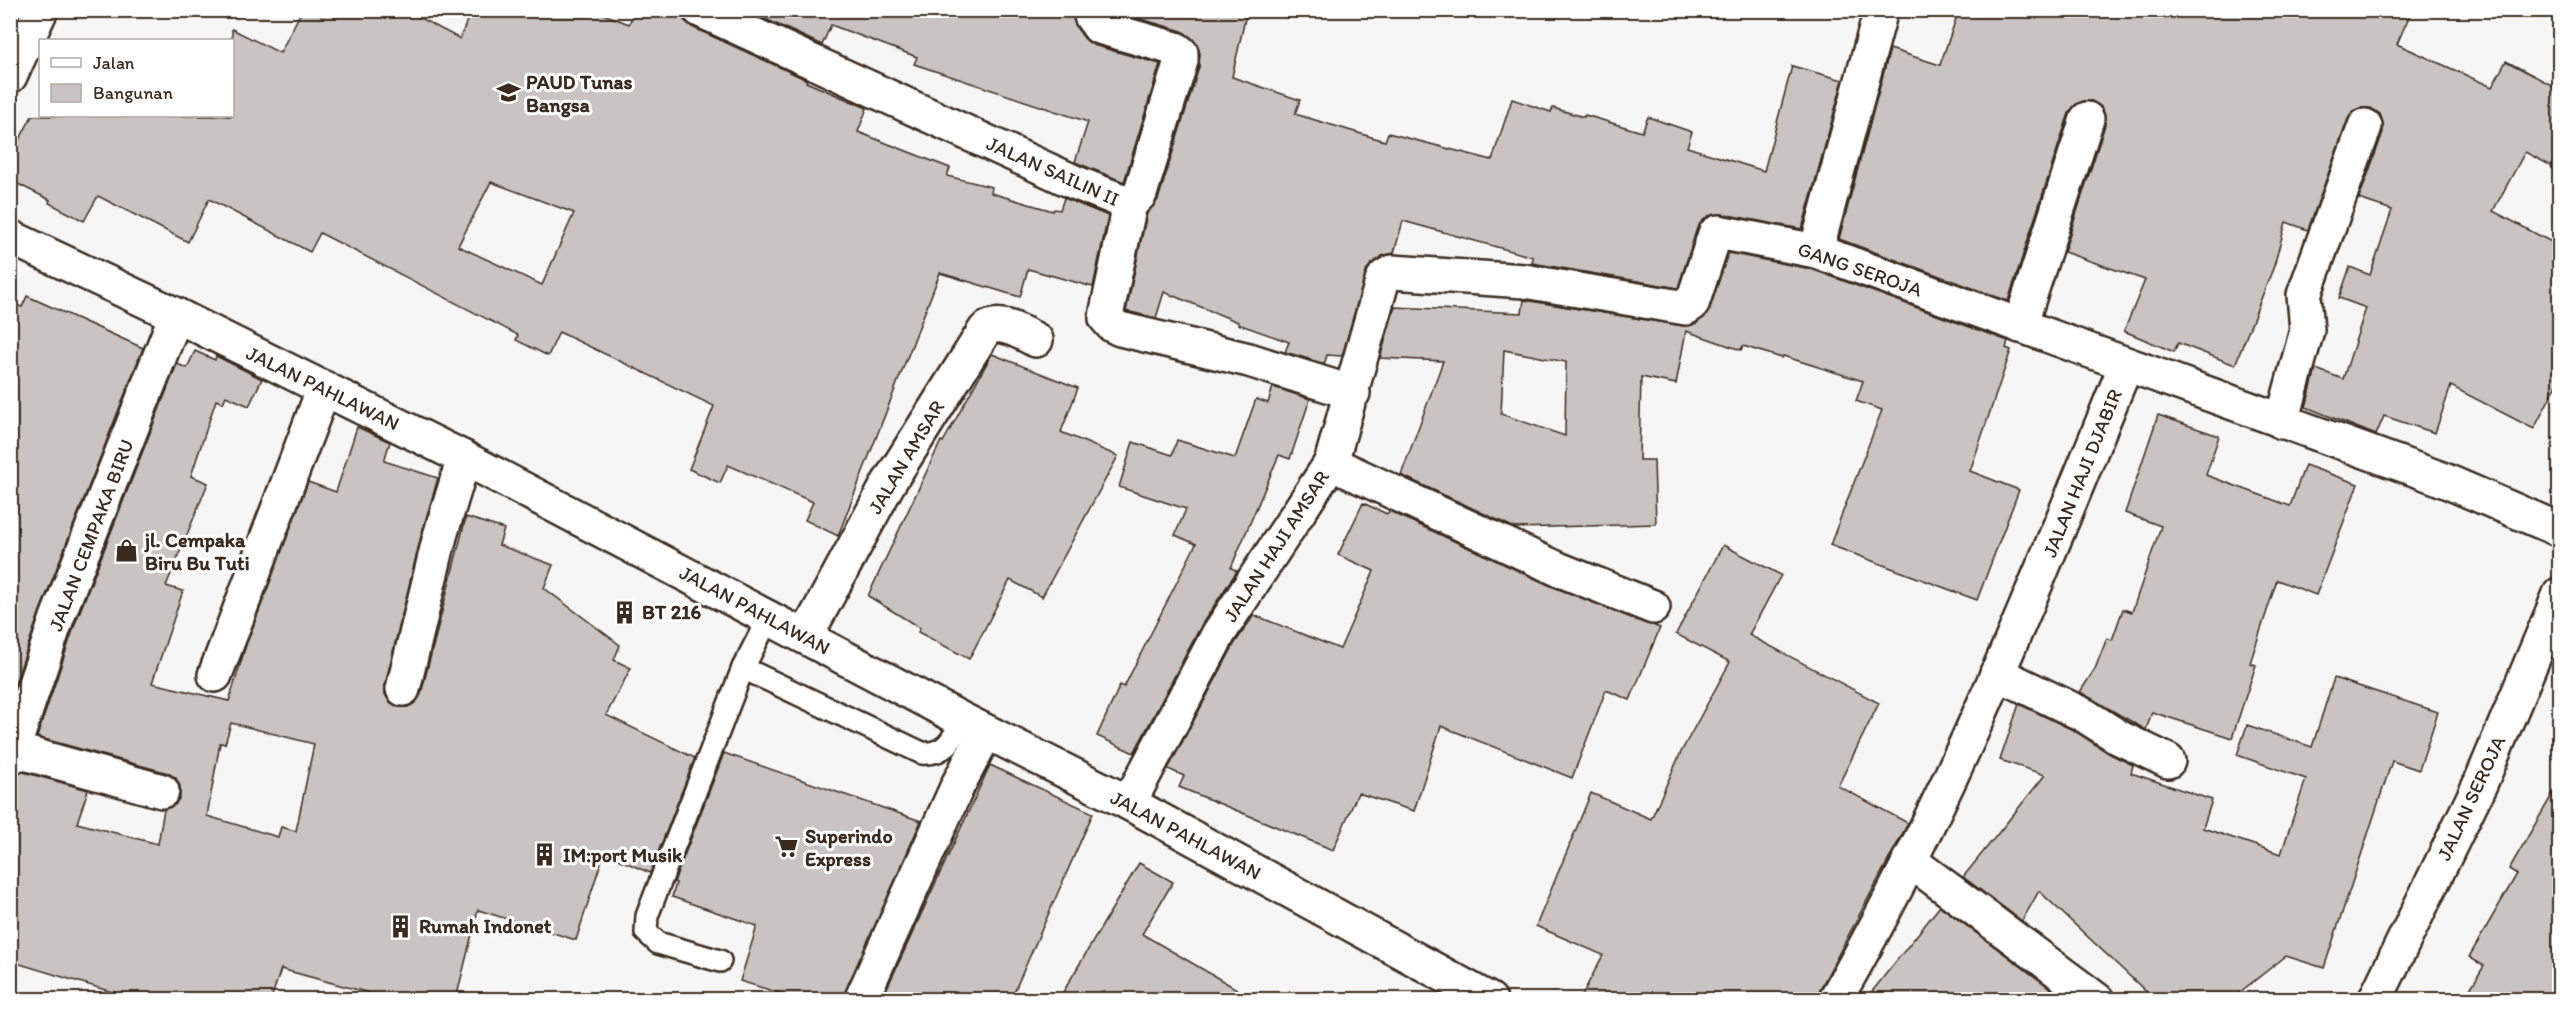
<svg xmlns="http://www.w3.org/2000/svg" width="2570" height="1010" viewBox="0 0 2570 1010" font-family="Itim,sans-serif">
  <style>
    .building { fill: #c9c3c1; stroke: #3b2a1e; stroke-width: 1.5; fill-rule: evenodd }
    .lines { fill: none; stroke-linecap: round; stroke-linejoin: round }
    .service-casing { stroke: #3b2a1e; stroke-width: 26 }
    .minor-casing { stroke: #3b2a1e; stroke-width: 38 }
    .secondary-casing { stroke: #3b2a1e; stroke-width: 38 }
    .service { stroke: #fff; stroke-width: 21 }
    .minor { stroke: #fff; stroke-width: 33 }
    .secondary { stroke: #fff; stroke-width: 33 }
    .labels { text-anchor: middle; stroke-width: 6; stroke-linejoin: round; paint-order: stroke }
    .poi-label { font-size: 20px; font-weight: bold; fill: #3b2a1e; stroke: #fff; text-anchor: start }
    .street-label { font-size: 20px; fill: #3b2a1e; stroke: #fff }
  </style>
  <rect width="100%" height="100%" fill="#f7f6f6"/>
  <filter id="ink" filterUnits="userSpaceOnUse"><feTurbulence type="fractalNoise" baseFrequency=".0167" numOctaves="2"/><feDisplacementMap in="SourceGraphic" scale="12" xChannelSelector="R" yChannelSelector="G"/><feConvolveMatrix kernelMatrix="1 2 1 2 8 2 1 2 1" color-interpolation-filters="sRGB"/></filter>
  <g filter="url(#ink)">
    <g class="building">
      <path d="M302,10H405L460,39L471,10H593L629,24L635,10H681L684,20L692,27L807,80L806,82L867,108L858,132L950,168L947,176L992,187L991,193L1053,211L1054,209L1060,210L1064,198L1108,216L1093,287L1028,269L1020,297L940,273L838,536L805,520L813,502L728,465L720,483L689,469L714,406L559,332L548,356L516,340L518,335L320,233L310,252L209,199L188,242L98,196L84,221L49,203L50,200L10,180V158L32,116H232V29L280,53ZM491,182L574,213L542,285L458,246Z"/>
      <path d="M746,10H1072L1076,27L1084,38L1093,45L1160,64L1124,182L1075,162L1088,122L914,64L917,57L831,25L822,45Z"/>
      <path d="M1110,10H1247L1232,77L1300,100L1295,114L1385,141L1388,133L1492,160L1512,99L1551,112L1553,108L1584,117L1585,115L1642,132L1648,117L1692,132L1687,147L1764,171L1792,66L1843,80L1802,229L1722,214L1708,216L1697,228L1678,288L1532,263L1533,257L1403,221L1394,253L1382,256L1367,270L1342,356L1327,355L1325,362L1322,363L1285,352L1289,342L1238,324V322L1164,292L1156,318L1126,311L1147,213L1158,200L1199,67L1200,53L1193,39L1182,31Z"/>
      <path d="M1959,10H2412L2397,44L2492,87L2506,61L2559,89V170L2525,152L2493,211L2559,246V380L2534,429L2451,386L2435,433L2384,416L2376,435L2306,407L2316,369L2343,379L2366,308L2339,298L2350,267L2370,275L2392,210L2359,199L2383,132V123L2380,114L2371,108H2361L2353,111L2348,119L2308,230L2286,222L2274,266L2235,365L2178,343L2174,352L2124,331L2145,280L2064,252L2105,125V116L2101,107L2092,101H2083L2075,105L2069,113L2008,301L1839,239L1890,49L1940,65Z"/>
      <path d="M1728,253L1811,269L2008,341L2006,348L2011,350L1970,471L2019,490L1977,600L1830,545L1882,410L1856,401L1863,381L1783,356L1782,358L1743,346L1741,350L1686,331L1676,384L1641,377L1639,460H1654L1656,524L1515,528L1401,475L1443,361L1380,358L1395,307L1522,313L1524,300L1684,326L1696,324L1709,311ZM1504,350L1566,362L1565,436L1501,414Z"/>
      <path d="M27,296L143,348L40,611L10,698V303L22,307Z"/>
      <path d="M195,351L215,360L216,356L262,379L249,406L226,396L223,403L216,400L191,476L208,483L166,586L183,591L152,683L229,701L246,645L308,482L336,492L357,427L390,442L384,461L438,478L422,532L385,685V694L390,702L398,707H408L416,702L421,694L466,517L504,529L499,545L553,565L544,588L620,645L614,660L631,668L606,715L695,758L650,873L604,853L576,940L478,910L456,999H391L281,969L271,999H135L10,961V776L23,772L88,790L77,823L158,844L164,809L175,805L180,797V786L176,778L168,773L37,737L75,624L177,364L187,368ZM231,723L314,744L296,831L281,827L278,837L207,816L220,743L225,744Z"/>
      <path d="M992,354L1078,388L1061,432L1118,456L1042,597L1010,580L969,659L918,632L920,628L868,596L941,441L943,442Z"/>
      <path d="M1273,387L1310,399L1290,459L1279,455L1231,568L1237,571L1202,624L1134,753L1097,736L1120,685L1124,687L1196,544L1175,535L1186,509L1119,487L1133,442L1172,455L1177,440L1235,458L1256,399L1268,403Z"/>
      <path d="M2158,415L2219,436L2206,475L2290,506L2305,465L2358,484L2316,595L2277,580L2250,663L2256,665L2232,738L2152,712L2146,730L2080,692L2095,669L2107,638L2112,640L2123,609L2132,612L2161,526L2125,513Z"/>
      <path d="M1363,503L1387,514L1389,511L1551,586L1660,628L1630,700L1606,690L1572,778L1441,726L1414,811L1358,793L1333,850L1179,787L1184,776L1168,769L1235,643L1254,615L1340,649L1374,571L1338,555Z"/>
      <path d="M1723,545L1781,575L1749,635L1879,703L1838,786L1908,823L1819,991L1816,999H1580L1603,955L1536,926L1591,793L1651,819L1681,752L1730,662L1676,634Z"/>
      <path d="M2334,678L2438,712L2419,770L2392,761L2324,968L2286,956L2231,999H2154L2039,891L2022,921L1963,877L2045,775L2000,760L2019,704L2075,731L2110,754L2133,765L2131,773L2212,800L2203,828L2281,854L2306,779L2237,755L2247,725L2312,747Z"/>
      <path d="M724,753L921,821L843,999H799L740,981L757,926L672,897L676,883L674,882Z"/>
      <path d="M990,765L1093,813L1011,999H882Z"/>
      <path d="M2559,783V999H2464L2484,966L2469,957L2517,874L2509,869Z"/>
      <path d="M1139,863L1173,882L1142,934L1254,999H1059Z"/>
      <path d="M1940,906L2065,999H1866Z"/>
    </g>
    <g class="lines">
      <defs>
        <g id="service">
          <path d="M743,668L922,753C945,755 953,739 963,720"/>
          <path d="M720,961L658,943L646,932L647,916L743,668L769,617"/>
        </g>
        <g id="minor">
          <path d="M700,10L1074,182L1130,204L1107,311L1106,318L1112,325L1120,329L1249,360L1353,393"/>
          <path d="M1090,10L1091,16L1099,27L1176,49L1181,53V61L1140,194L1130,204"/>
          <path d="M10,76L41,10"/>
          <path d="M1816,251L1881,10"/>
          <path d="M2020,326L2087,119"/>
          <path d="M2282,422L2307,330L2304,295L2365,126"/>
          <path d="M1331,463L1558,569L1653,607"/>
          <path d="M806,636L888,484L985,330C1000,318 1021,333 1036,340"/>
          <path d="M1997,673L2084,715L2120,738L2168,761"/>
          <path d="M215,675L324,388"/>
          <path d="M403,689L440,536L464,458"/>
          <path d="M14,750L162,791"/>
          <path d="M10,758L57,618L176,315"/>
          <path d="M1129,803L1219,633L1331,463L1382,282L1384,277L1392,272L1524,281L1686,308L1692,304L1715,234L1718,232L1816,251L2439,478L2560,530"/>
          <path d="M1909,860L2097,1000"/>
          <path d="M861,1000L958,785L986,732"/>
          <path d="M1835,1000C1952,798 2038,580 2126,365"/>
          <path d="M2375,1000L2481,782L2560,594"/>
        </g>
        <path id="secondary" d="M10,237L176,315L464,458L963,720L1129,803L1490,1000"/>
      </defs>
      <use href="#service" class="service-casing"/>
      <use href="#minor" class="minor-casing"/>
      <use href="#secondary" class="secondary-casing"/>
      <use href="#service" class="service"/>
      <use href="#minor" class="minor"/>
      <use href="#secondary" class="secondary"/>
    </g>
  </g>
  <defs>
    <symbol id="school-bare" viewBox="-9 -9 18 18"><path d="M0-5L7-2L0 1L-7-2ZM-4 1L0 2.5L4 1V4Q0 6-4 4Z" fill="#3b2a1e" stroke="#fff" stroke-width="2.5" paint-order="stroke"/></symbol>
    <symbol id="shop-bare" viewBox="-9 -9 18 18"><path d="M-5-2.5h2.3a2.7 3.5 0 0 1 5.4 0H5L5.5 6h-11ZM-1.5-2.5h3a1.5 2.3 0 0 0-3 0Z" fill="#3b2a1e" stroke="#fff" stroke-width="2.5" paint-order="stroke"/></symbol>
    <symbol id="building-bare" viewBox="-9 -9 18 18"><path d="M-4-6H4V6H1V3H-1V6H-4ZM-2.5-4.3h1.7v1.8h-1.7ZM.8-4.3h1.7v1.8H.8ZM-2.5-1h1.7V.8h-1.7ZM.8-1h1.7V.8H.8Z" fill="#3b2a1e" stroke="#fff" stroke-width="2.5" paint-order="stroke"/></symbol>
    <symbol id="supermarket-bare" viewBox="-9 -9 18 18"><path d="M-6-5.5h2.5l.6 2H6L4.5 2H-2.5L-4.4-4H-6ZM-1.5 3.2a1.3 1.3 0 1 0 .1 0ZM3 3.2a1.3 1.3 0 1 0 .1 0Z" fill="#3b2a1e" stroke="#fff" stroke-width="2.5" paint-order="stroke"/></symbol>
  </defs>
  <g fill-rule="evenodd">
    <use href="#school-bare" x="492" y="76" width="33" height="33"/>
    <use href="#shop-bare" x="110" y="534" width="33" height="33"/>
    <use href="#building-bare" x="608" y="596" width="33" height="33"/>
    <use href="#supermarket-bare" x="770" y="830" width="33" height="33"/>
    <use href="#building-bare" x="528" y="838" width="33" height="33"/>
    <use href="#building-bare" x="384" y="910" width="33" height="33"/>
  </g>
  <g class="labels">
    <g class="poi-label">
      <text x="526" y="89">PAUD Tunas<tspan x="526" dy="23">Bangsa</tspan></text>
      <text x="145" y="547">jl. Cempaka<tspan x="145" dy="23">Biru Bu Tuti</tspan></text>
      <text x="642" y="619">BT 216</text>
      <text x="805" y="843">Superindo<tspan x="805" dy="23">Express</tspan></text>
      <text x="563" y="862">IM:port Musik</text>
      <text x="419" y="933">Rumah Indonet</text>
    </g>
    <g class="street-label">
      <text transform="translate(1053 171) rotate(24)" y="7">JALAN SAILIN II</text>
      <text transform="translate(1860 269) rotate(19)" y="7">GANG SEROJA</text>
      <text transform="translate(323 388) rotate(26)" y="7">JALAN PAHLAWAN</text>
      <text transform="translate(906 457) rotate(-59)" y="7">JALAN AMSAR</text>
      <text transform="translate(2082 473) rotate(-68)" y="7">JALAN HAJI DJABIR</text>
      <text transform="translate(91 535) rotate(-69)" y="7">JALAN CEMPAKA BIRU</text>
      <text transform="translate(1276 546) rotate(-57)" y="7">JALAN HAJI AMSAR</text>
      <text transform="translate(755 610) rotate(28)" y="7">JALAN PAHLAWAN</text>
      <text transform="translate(2471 798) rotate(-65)" y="7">JALAN SEROJA</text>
      <text transform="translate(1186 835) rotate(28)" y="7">JALAN PAHLAWAN</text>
    </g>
  </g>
  <rect width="2570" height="1010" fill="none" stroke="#fff" stroke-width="36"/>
  <rect x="18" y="18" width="2534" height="974" fill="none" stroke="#3b2a1e" stroke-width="2" filter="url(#ink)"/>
  <rect x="39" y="39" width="195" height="78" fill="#ffffff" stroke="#b1aaa5" stroke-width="1.5"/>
  <rect x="51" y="58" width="30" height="9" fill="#ffffff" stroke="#b1aaa5" stroke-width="1.5"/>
  <text x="93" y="69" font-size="18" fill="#3b2a1e">Jalan</text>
  <rect x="51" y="84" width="30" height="18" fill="#c9c3c1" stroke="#b1aaa5" stroke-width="1.5"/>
  <text x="93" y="99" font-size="18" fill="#3b2a1e">Bangunan</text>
</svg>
